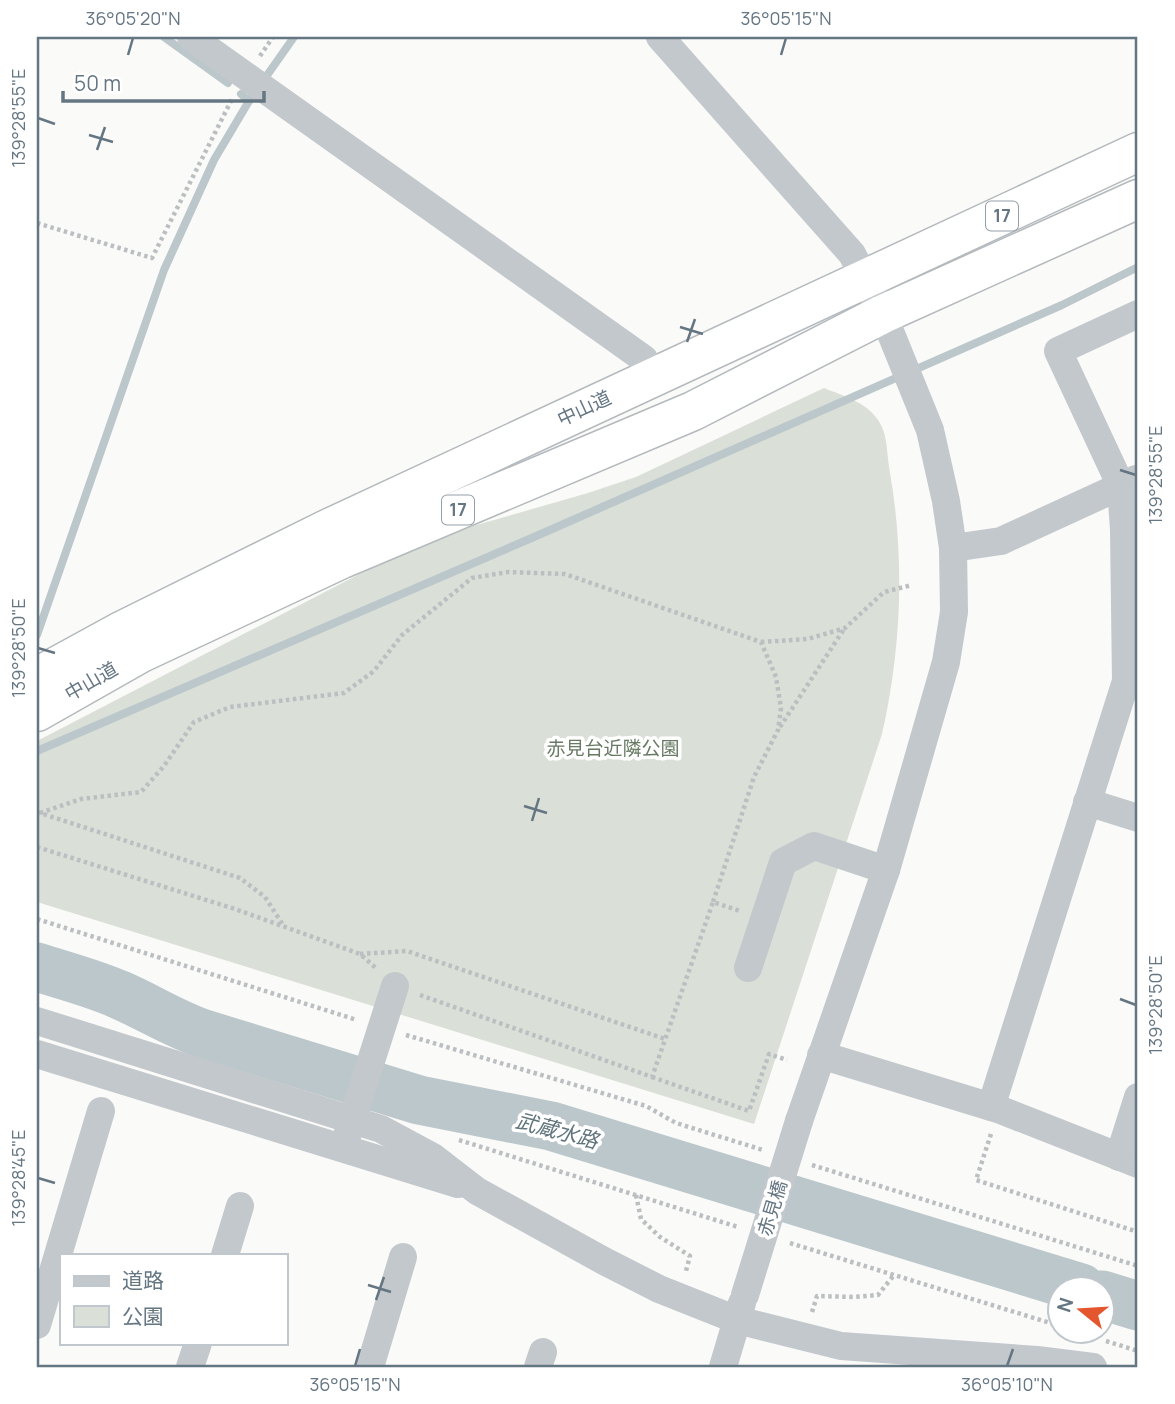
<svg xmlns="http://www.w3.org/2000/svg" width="1175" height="1404" viewBox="0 0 1175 1404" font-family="Manrope,'Noto Sans JP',sans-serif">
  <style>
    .green { fill: #dadfd7 }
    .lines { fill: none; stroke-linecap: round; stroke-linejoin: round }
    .stream { stroke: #bbc7cb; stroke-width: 8 }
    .river { stroke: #bbc7cb; stroke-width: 49 }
    .highway-casing { stroke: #b4b9bd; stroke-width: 41 }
    .path { stroke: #bbbfc2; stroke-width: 4.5; stroke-dasharray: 3.5 3.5; stroke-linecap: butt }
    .minor { stroke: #c3c8cc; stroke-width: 28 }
    .highway { stroke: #fff; stroke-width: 38 }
    .minor-bridge { stroke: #c3c8cc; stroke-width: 28 }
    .ticks { fill: none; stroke: #657683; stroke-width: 2.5 }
    .labels { text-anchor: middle; stroke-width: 7; stroke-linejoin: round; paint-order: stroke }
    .shield { fill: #fff; stroke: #939fa8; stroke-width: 2 }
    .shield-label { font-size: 18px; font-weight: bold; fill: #657683 }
    .street-label { font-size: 19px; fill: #657683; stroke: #fff }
    .park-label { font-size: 19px; fill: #687a64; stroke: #fff }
    .water-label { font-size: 21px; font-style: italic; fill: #60757c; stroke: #fff }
    .neatline { fill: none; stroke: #657683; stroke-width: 2.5 }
    .ticks-label { font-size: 18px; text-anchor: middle; fill: #657683 }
  </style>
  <rect width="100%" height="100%" fill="#fafaf8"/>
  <path class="green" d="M824,388C846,397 870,403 881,425C887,436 887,454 889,467C905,555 902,646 882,734L754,1124L37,902V741L375,566L473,526L588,493L636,477Z"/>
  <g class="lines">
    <g class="stream">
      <path d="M164,37L228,83"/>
      <path d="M241,94L249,101"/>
      <path d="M37,635L164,270L214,160L249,101L294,37"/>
      <path d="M37,751L534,537L1062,305L1138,267"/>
    </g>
    <g class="river">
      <path d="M37,967C65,976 93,983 120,995C148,1007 174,1024 204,1034L419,1100L551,1126L1081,1288"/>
      <path d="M1102,1295L1138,1306"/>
    </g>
    <defs>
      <g id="highway">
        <path d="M37,677L123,630L325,530L1138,152"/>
        <path d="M37,712L141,653L342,559L693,411L883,314L1138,199"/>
      </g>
    </defs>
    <use href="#highway" class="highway-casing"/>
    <g class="path">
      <path d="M260,56L273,37"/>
      <path d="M37,223L152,258L232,99"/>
      <path d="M761,642L808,639L845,628L884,592L912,585"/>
      <path d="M780,727L844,629"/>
      <path d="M37,812L240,878L265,897L283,925"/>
      <path d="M40,813L81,799L141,792L164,766L194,722L230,707L344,693L374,671L402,635L472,578L508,572L565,574L761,642L776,677L781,708L778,730L754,777L713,902"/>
      <path d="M37,847L235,909L360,954L377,969"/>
      <path d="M37,919L357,1020"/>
      <path d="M360,954L407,951L665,1039"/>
      <path d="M420,995L652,1077L713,902L740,911"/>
      <path d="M406,1035L646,1106L676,1123L763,1150"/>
      <path d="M652,1077L749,1111L769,1054L787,1060"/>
      <path d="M991,1134L976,1180L1138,1232"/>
      <path d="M459,1140L738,1227"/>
      <path d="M812,1165L1138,1266"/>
      <path d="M636,1195L641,1219L660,1237L690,1256L686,1271"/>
      <path d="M790,1243L1060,1326"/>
      <path d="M812,1312L817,1296L854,1297L878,1295L894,1275"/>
      <path d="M1072,1330L1097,1338"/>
      <path d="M1106,1341L1138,1351"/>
    </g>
    <g class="minor">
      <path d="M191,37L644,359L653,377"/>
      <path d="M660,37L852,254L883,314L930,430L946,501L953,548L954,612L946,662L886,870L799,1121"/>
      <path d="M953,548L1001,541L1136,479"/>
      <path d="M1087,802L1138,818"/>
      <path d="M748,968L783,862L814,846L886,870"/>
      <path d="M37,1021L381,1129L433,1157L477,1191L604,1261L659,1289L737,1320L841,1346L1037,1360L1093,1367"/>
      <path d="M37,1054L458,1184"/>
      <path d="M821,1055L998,1109L1138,1164"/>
      <path d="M991,1107L1126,681L1124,530L1121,486L1058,351L1138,314"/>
      <path d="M347,1136L395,986"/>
      <path d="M1119,1157L1138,1097"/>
      <path d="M225,1255L240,1206"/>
      <path d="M37,1325L101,1111"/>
      <path d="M190,1367L198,1343"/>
      <path d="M370,1367L403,1257"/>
      <path d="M538,1367L543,1352"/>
      <path d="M723,1367L742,1303"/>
    </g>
    <use href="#highway" class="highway"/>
    <path class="minor-bridge" d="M745,1295L799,1121"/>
  </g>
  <path class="ticks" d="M128,55L133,38M781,55L786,38M38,118L55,124M89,135L113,142M97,150L105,127M680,327L703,334M687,342L695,319M1120,470L1136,475M38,648L55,653M524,806L547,813M532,821L539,798M1120,999L1136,1005M38,1178L55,1183M368,1285L391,1292M376,1300L384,1277M355,1366L360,1349M1007,1366L1013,1349"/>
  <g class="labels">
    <g class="shield">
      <rect x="986" y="201.5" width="32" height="29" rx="5"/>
      <rect x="442" y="495.5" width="32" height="29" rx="5"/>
    </g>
    <g class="shield-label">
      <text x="1002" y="222">17</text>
      <text x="458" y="516">17</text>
    </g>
    <g class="street-label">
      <text transform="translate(584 408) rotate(-25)" y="7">中山道</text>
      <text transform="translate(91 681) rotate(-30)" y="7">中山道</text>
      <text transform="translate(772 1208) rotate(-73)" y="7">赤見橋</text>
    </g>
    <g class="park-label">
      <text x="613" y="755">赤見台近隣公園</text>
    </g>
    <g class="water-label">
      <text transform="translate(557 1131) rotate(15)" y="7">武蔵水路</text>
    </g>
  </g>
  <rect width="1175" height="1404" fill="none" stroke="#ffffff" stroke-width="77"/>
  <rect x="60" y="1254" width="228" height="91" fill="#ffffff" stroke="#c1c8cd" stroke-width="2"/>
  <rect x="74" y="1276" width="35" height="10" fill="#c3c8cc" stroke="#c1c8cd" stroke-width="2"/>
  <text x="122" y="1288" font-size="21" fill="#657683">道路</text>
  <rect x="74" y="1306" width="35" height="21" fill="#dadfd7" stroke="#c1c8cd" stroke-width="2"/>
  <text x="122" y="1324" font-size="21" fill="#657683">公園</text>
  <g transform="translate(1081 1310) rotate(288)"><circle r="33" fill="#ffffff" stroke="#c1c8cd" stroke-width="2"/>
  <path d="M0-5L12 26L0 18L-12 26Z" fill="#e4572e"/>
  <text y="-10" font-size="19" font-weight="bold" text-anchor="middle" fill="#657683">N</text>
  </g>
  <path d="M63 91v10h201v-10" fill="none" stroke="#657683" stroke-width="3.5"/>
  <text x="74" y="91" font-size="21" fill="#657683" stroke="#ffffff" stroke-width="5" paint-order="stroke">50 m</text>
  <rect x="38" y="38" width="1098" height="1328" class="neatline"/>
  <g class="ticks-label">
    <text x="133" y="25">36°05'20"N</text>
    <text x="786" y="25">36°05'15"N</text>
    <text transform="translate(19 118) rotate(-90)" y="6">139°28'55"E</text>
    <text transform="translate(1156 475) rotate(-90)" y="6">139°28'55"E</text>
    <text transform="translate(19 648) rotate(-90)" y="6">139°28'50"E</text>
    <text transform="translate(1156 1005) rotate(-90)" y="6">139°28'50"E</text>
    <text transform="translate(19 1178) rotate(-90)" y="6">139°28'45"E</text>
    <text x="355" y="1391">36°05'15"N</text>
    <text x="1007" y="1391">36°05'10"N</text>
  </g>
</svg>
